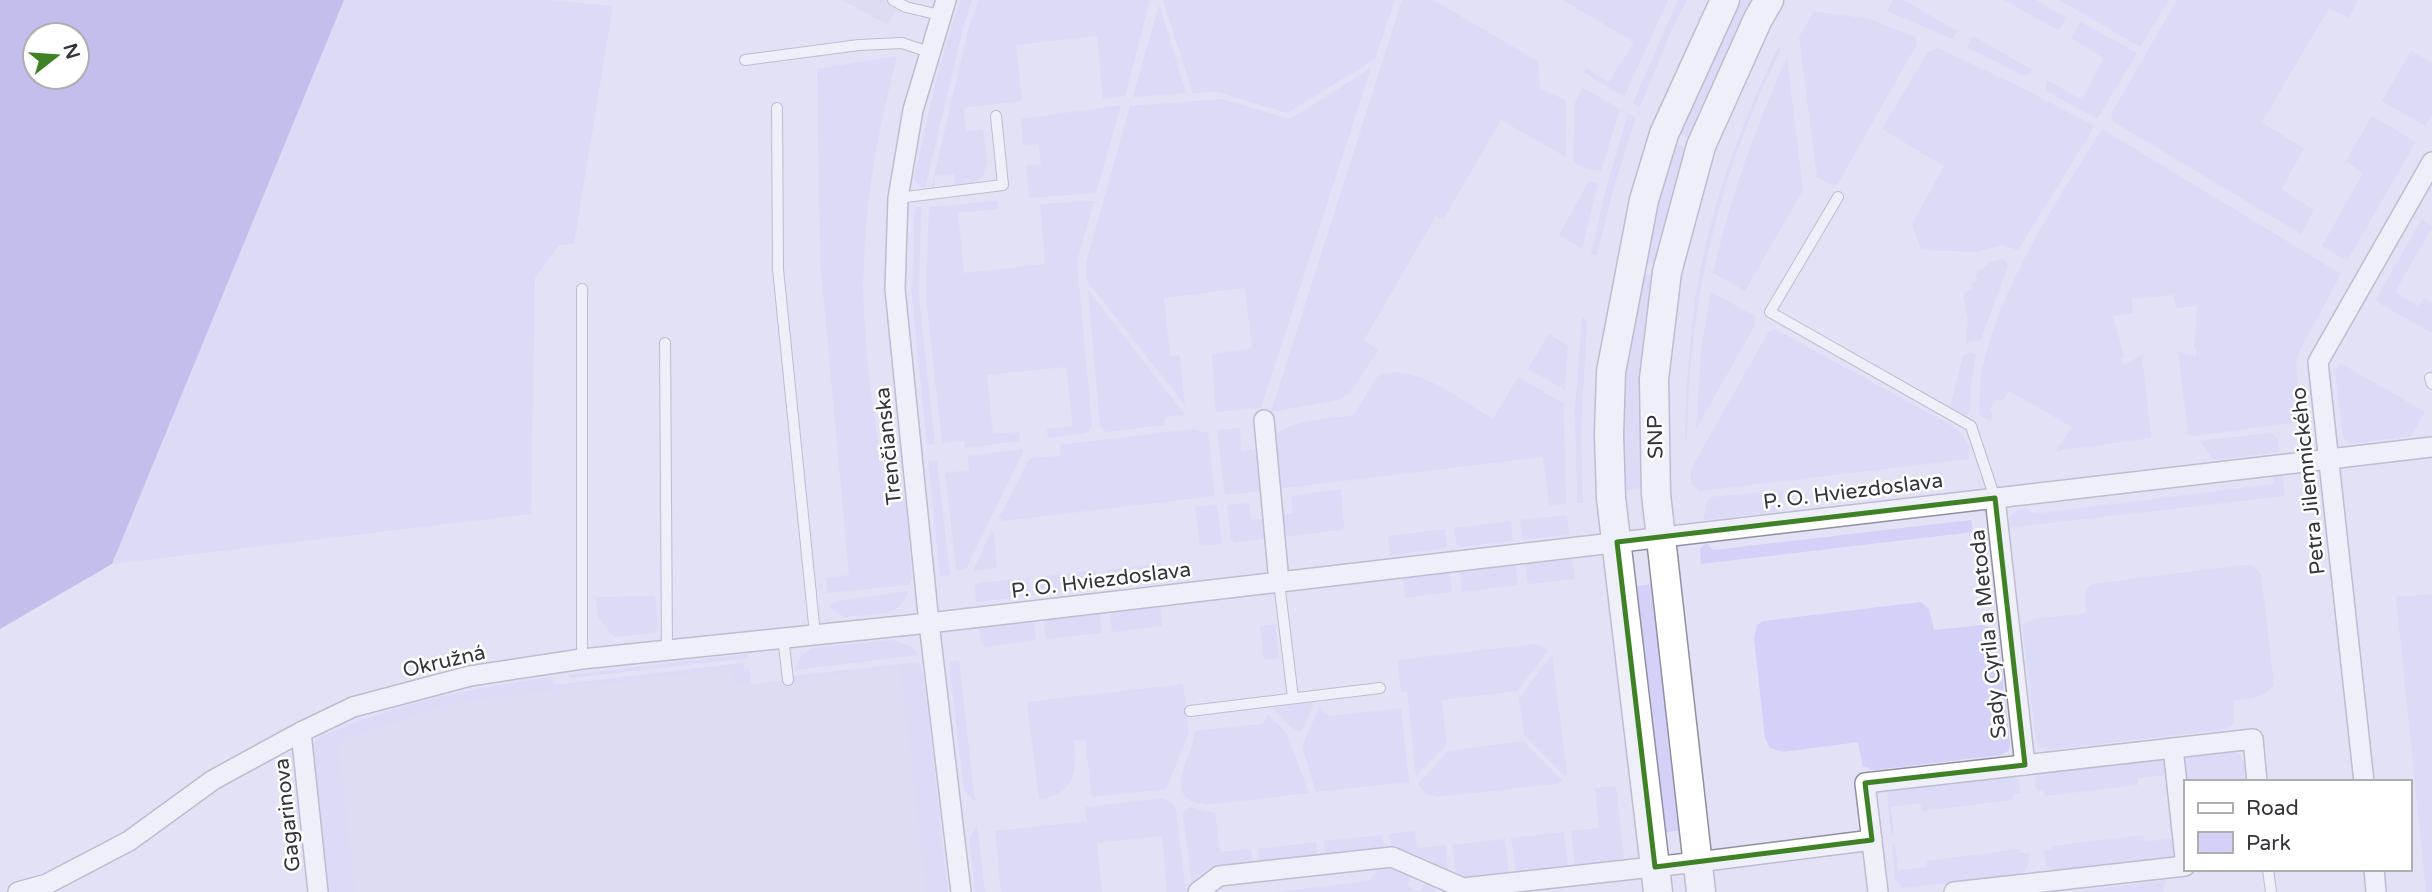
<svg xmlns="http://www.w3.org/2000/svg" width="2432" height="892" viewBox="0 0 2432 892" font-family="'Varela Round',sans-serif">
  <style>
    .built { fill: #d6d4ef }
    .green { fill: #d3d1f8 }
    .forest { fill: #9d94e1; fill-rule: evenodd }
    .lines { fill: none; stroke-linecap: round; stroke-linejoin: round }
    .lane-casing { stroke: #908fa2; stroke-width: 12 }
    .street-casing { stroke: #908fa2; stroke-width: 22 }
    .secondary-casing { stroke: #908fa2; stroke-width: 31 }
    .lane { stroke: #fff; stroke-width: 10 }
    .street { stroke: #fff; stroke-width: 19 }
    .secondary { stroke: #fff; stroke-width: 28 }
    .marked { fill: none; stroke: #3f8225; stroke-width: 5; stroke-linejoin: round }
    .labels { text-anchor: middle; stroke-width: 5; stroke-linejoin: round; paint-order: stroke }
    .street-label { font-size: 21px; fill: #34343c; stroke: #fff }
  </style>
  <rect width="100%" height="100%" fill="#e2e1f6"/>
  <g class="built">
    <path d="M842,0H901L888,25Z"/>
    <path d="M731,668L734,686L900,668L926,892H356L338,742L459,702Z"/>
  </g>
  <g class="green">
    <path d="M344,0H548L613,6L574,244L559,245L535,278L531,514L112,564Z"/>
    <path d="M961,0H972L964,24L925,188L918,186L914,179C928,119 939,57 961,0Z"/>
    <path d="M979,0H1150L1125,96L1103,99L1097,36L1016,45L1022,101L964,108L966,131L983,129L987,162L983,176L973,183L955,185L954,174L935,176V188L931,189L969,27Z"/>
    <path d="M1163,0H1395L1375,59L1287,113L1218,92L1193,93Z"/>
    <path d="M1402,0H1433L1538,61L1540,89L1566,100V157L1501,120L1443,220L1436,216L1364,340L1378,350L1353,389L1341,399L1271,412Z"/>
    <path d="M1563,0H1668L1624,97L1584,72L1586,68L1609,82L1634,42Z"/>
    <path d="M1678,0H1687L1672,29L1640,107L1633,103Z"/>
    <path d="M1733,0H1754L1726,52L1692,139L1674,132Z"/>
    <path d="M1893,0H1904L1957,31L1952,39L1887,11Z"/>
    <path d="M2004,0H2036L2066,18L2059,31Z"/>
    <path d="M2059,0H2169L2140,47Z"/>
    <path d="M2177,0H2358L2349,18L2329,8L2262,122L2304,149L2281,189L2314,210L2301,234L2114,122L2111,114Z"/>
    <path d="M1159,5L1186,93L1133,97Z"/>
    <path d="M1814,11L1869,19L1916,37L1917,44L1837,185L1833,186L1817,177L1799,37Z"/>
    <path d="M2081,22L2137,53L2097,119L2045,90L2047,80L2082,100L2103,58L2071,38Z"/>
    <path d="M1973,36L2032,70L2024,76L1967,47Z"/>
    <path d="M1778,48L1781,49C1732,146 1702,251 1691,359C1688,386 1688,413 1687,439L1685,443C1686,392 1689,343 1696,293C1710,208 1740,125 1778,48Z"/>
    <path d="M1938,48L2016,85L2091,124L2093,129L2018,250L2001,245L1977,252L1921,250L1912,224L1944,166L1882,129L1928,52Z"/>
    <path d="M2411,51L2432,63V115L2425,126L2382,101Z"/>
    <path d="M897,56C880,124 866,191 864,261C860,335 874,410 884,483L905,496L912,577L909,585L827,593L826,578L849,575L820,259L817,69Z"/>
    <path d="M1787,57L1803,190L1745,291L1713,273C1730,198 1755,128 1787,57Z"/>
    <path d="M1371,68L1261,408L1216,412L1212,354L1252,348L1245,288L1164,298L1170,356L1180,355L1185,405L1087,281L1086,263L1130,106L1221,99L1290,119Z"/>
    <path d="M1583,88L1620,109L1601,171L1584,168L1573,162L1575,102Z"/>
    <path d="M1121,105L1096,193L1029,198L1026,166L1041,164L1039,144L1023,145L1021,119Z"/>
    <path d="M1628,114L1636,117L1613,190L1597,255H1591L1604,196Z"/>
    <path d="M2372,116L2416,142L2347,261L2322,246L2363,173L2346,161Z"/>
    <path d="M2102,129L2341,274L2299,352L2296,365L2301,413L2298,419L2291,423L2192,436L2188,434L2178,352L2196,356V349L2194,348L2197,306L2176,308L2173,295L2132,299L2133,313L2113,316L2124,356L2121,359L2124,365L2142,355L2151,438L2056,451L2072,427L2009,391L2002,401L1996,399L1990,411L1993,414L1990,421L1979,414C1980,398 1979,381 1983,366C2003,279 2056,204 2102,129Z"/>
    <path d="M1671,142L1689,149L1658,265L1639,261Z"/>
    <path d="M1589,181L1598,183L1582,249L1559,235Z"/>
    <path d="M997,201L998,209L958,213L964,273L1045,264L1040,204L1094,201L1077,262L1092,426L1087,433L1048,438L1047,429L1073,426L1066,367L987,375L993,434L1019,432L1020,441L965,448L964,441L942,443L926,298L929,207Z"/>
    <path d="M921,206L919,298L935,444L927,445L912,298L914,216L916,208Z"/>
    <path d="M2422,219L2432,227L2395,292L2418,306L2424,298L2432,302V333L2377,302L2376,299Z"/>
    <path d="M2004,259L2008,266L1982,336L1980,340L1966,343L1968,320L1963,294L1973,289L1971,284L1977,280L1975,275L1990,262Z"/>
    <path d="M1637,272L1657,276L1644,489L1624,490C1619,417 1627,345 1637,272Z"/>
    <path d="M1088,290L1185,415L1165,417V425L1105,432L1100,426Z"/>
    <path d="M1711,292L1755,316V325L1696,429L1701,351Z"/>
    <path d="M1582,317L1587,321L1581,433L1583,503H1577L1575,408Z"/>
    <path d="M1775,329L1951,425C1963,434 1971,444 1969,459L1700,491L1691,484V469L1769,331Z"/>
    <path d="M1549,334L1568,346L1565,390L1528,369Z"/>
    <path d="M1970,352L1976,354L1971,384L1970,412L1965,415L1950,407L1963,355Z"/>
    <path d="M2340,363L2425,412L2411,436L2350,444L2343,437L2335,372Z"/>
    <path d="M1394,372C1430,374 1463,401 1493,419L1518,377L1564,404L1566,504L1549,505L1543,457L1276,489C1274,477 1268,458 1271,445C1277,418 1331,419 1354,415L1376,378L1381,374Z"/>
    <path d="M1240,428L1241,451L1257,449L1262,491L1225,495L1217,430Z"/>
    <path d="M1192,429L1208,433L1215,496L1003,521L999,517L1030,458L1060,456V445Z"/>
    <path d="M2270,433L2278,439L2279,452L2214,460L2200,441Z"/>
    <path d="M1022,449L1023,452L966,569L956,570L945,473L969,470L968,456Z"/>
    <path d="M937,460L950,575L940,576L928,461Z"/>
    <path d="M2282,476L2285,496L2007,528C2008,517 2014,509 2026,507L2032,514L2274,484L2273,477Z"/>
    <path d="M1341,489L1344,527L1341,530L1281,537L1278,516L1293,513L1291,496Z"/>
    <path d="M1784,490L1778,511L1704,520L1705,506L1710,497Z"/>
    <path d="M1249,503L1251,520L1268,518L1269,538L1235,543L1231,540L1227,505Z"/>
    <path d="M1217,505L1222,544L1200,546L1195,507Z"/>
    <path d="M1567,515L1569,534L1523,540L1520,520Z"/>
    <path d="M1971,520L1973,532L1701,564L1700,548L1707,543L1713,550Z"/>
    <path d="M1511,521L1513,541L1457,547L1454,528Z"/>
    <path d="M1445,529L1447,548L1390,555L1388,536Z"/>
    <path d="M991,532L994,533L997,568L973,571Z"/>
    <path d="M1572,559L1575,579L1528,584L1525,564Z"/>
    <path d="M1162,563L1164,580L1109,587L1107,570Z"/>
    <path d="M1516,565L1518,585L1462,592L1460,572Z"/>
    <path d="M2242,565H2251L2261,574L2274,685C2263,699 2250,698 2234,701L2233,724L2226,729L2049,750L2040,748L2036,740L2022,625L2034,619L2086,613C2085,602 2082,591 2092,584Z"/>
    <path d="M1096,570L1098,588L1041,595L1039,577Z"/>
    <path d="M1449,573L1452,592L1405,598L1403,578Z"/>
    <path d="M1029,578L1031,596L976,602L975,587L978,583Z"/>
    <path d="M1654,584L1682,830L1661,833L1633,586Z"/>
    <path d="M909,591L903,602L893,612L846,617L836,613L829,606L836,601Z"/>
    <path d="M2432,594V892H2426L2396,597Z"/>
    <path d="M655,596L658,624L656,633L614,637L598,617L596,597Z"/>
    <path d="M1921,602L1929,609L1934,630L1983,625L1997,629L2010,743L2008,751L2001,755L1874,770L1863,766L1858,742L1783,752L1770,748L1765,738L1754,638L1757,625L1763,621Z"/>
    <path d="M1160,607L1162,626L1112,632L1110,613Z"/>
    <path d="M1100,614L1102,633L1046,639L1044,620Z"/>
    <path d="M1034,621L1036,640L985,647L981,643L979,628Z"/>
    <path d="M1275,624L1279,658L1264,660L1260,626Z"/>
    <path d="M890,640C901,642 912,645 918,655L795,670L802,655L812,648Z"/>
    <path d="M1535,644L1549,650L1517,691L1442,700L1447,745L1416,776L1407,692H1401L1398,660Z"/>
    <path d="M747,654L748,658L571,678L569,675Z"/>
    <path d="M1552,655L1567,772L1566,777L1524,735L1519,698Z"/>
    <path d="M959,660V661L975,802L964,790L949,662Z"/>
    <path d="M920,662L925,687L948,892H926L900,668L792,680L793,676Z"/>
    <path d="M743,663L744,669L749,668L751,684L734,686L731,669L459,702L338,742L356,892H324L312,747L316,740L324,735C397,703 472,688 552,677L554,685Z"/>
    <path d="M1183,684L1189,732L1166,789L1092,797L1085,739L1074,740C1077,772 1076,794 1039,799L1027,702Z"/>
    <path d="M1310,702L1314,703L1305,725L1299,732L1291,727L1273,708Z"/>
    <path d="M1320,706L1325,713L1332,716L1401,708L1409,782L1316,792L1303,749L1305,739Z"/>
    <path d="M1268,714L1287,734L1309,793L1207,805C1157,798 1193,759 1195,731L1260,724L1265,721Z"/>
    <path d="M1523,741L1563,781L1557,784L1437,797L1426,794L1418,784L1448,751Z"/>
    <path d="M2232,750C2246,757 2246,768 2248,782H2185L2181,760L2184,756Z"/>
    <path d="M2163,758L2166,760L2177,853L2169,858L2058,870L2047,867L2043,851L2052,850V846L2144,835L2145,842L2174,838L2167,775L2138,778V785L2045,796L2044,790L2038,791C2035,786 2033,779 2038,773Z"/>
    <path d="M2013,775L2019,782L2021,793L2013,795V800L1922,811L1920,803L1891,807L1894,836L1891,832L1887,796L1891,790Z"/>
    <path d="M1616,786L1624,857L1614,861L1575,865L1571,831L1599,828L1595,788Z"/>
    <path d="M1163,798L1172,802L1176,810L1186,892H1167L1162,836L1097,843L1102,892H1001L995,831L1087,821L1085,807Z"/>
    <path d="M1190,807L1215,813L1220,852L1251,849L1253,863C1227,867 1211,860 1192,884L1183,815L1184,810Z"/>
    <path d="M977,824L985,892H975L969,840Z"/>
    <path d="M1415,831L1417,848L1446,845L1448,870L1391,848L1389,834Z"/>
    <path d="M1564,832L1568,865L1516,872L1511,838Z"/>
    <path d="M1382,835L1384,849L1325,855L1324,841Z"/>
    <path d="M1505,839L1509,872L1466,877L1456,874L1452,845Z"/>
    <path d="M1316,842L1318,856L1260,862L1258,849Z"/>
    <path d="M1895,843L1898,870L1927,867V861L2019,849L2020,853H2029C2029,863 2029,872 2017,875L1903,888L1895,879L1892,845Z"/>
    <path d="M1384,862L1413,871L1407,886L1421,892L1427,877L1433,882L1436,892H1276L1369,881Z"/>
    <path d="M2166,880L2163,892H2074Z"/>
  </g>
  <path class="forest" d="M0,0H344L112,564L0,629ZM35,35H77V77H35Z"/>
  <g class="lines">
    <defs>
      <g id="lane">
        <path d="M893,0L906,7L940,15"/>
        <path d="M745,60L859,45L902,43L929,52"/>
        <path d="M777,108L778,269L815,634"/>
        <path d="M1838,197L1770,312L1971,426L1995,498"/>
        <path d="M898,198L1003,185L996,116"/>
        <path d="M582,289V659"/>
        <path d="M665,343L667,650"/>
        <path d="M2430,378L2432,384"/>
        <path d="M1279,582L1293,698"/>
        <path d="M783,637L788,680"/>
        <path d="M1190,711L1380,688"/>
        <path d="M2268,869L2271,892"/>
      </g>
      <g id="street">
        <path d="M946,0L913,110L898,198L895,289L929,623L961,892"/>
        <path d="M1264,420L1279,582"/>
        <path d="M1995,498L2025,765"/>
        <path d="M301,732L318,892"/>
        <path d="M2173,748L2185,858"/>
        <path d="M2364,782L2318,362L2432,162"/>
        <path d="M2374,869L2376,892"/>
        <path d="M18,892L47,884L129,841L213,780L301,732L353,707L470,676L582,659L929,623L2432,447"/>
        <path d="M1198,892L1219,876L1392,857L1463,888L1698,862L1872,840"/>
        <path d="M1878,892L1865,783L2253,739L2257,782"/>
        <path d="M1954,892L2185,866"/>
      </g>
      <g id="secondary">
        <path d="M1658,892L1611,498L1609,435L1611,372L1644,200L1664,134L1725,0"/>
        <path d="M1701,892L1656,494L1654,379L1667,272L1701,146L1758,19L1769,0"/>
      </g>
    </defs>
    <use href="#lane" class="lane-casing"/>
    <use href="#street" class="street-casing"/>
    <use href="#secondary" class="secondary-casing"/>
    <use href="#lane" class="lane"/>
    <use href="#street" class="street"/>
    <use href="#secondary" class="secondary"/>
  </g>
  <path d="M0 0H2432V892H0ZM1995,498L2025,765L1865,783L1872,840L1655,867L1617,542Z" fill="#e2e1f6" fill-opacity=".55" fill-rule="evenodd"/>
  <path class="marked" d="M1995,498L2025,765L1865,783L1872,840L1655,867L1617,542Z"/>
  <g class="labels">
    <g class="street-label">
      <text transform="translate(1655 437) rotate(-91)" y="7">SNP</text>
      <text transform="translate(888 446) rotate(-96)" y="7">Trenčianska</text>
      <text transform="translate(2308 481) rotate(-96)" y="7">Petra Jilemnického</text>
      <text transform="translate(1853 491) rotate(-7)" y="7">P. O. Hviezdoslava</text>
      <text transform="translate(1101 580) rotate(-7)" y="7">P. O. Hviezdoslava</text>
      <text transform="translate(1988 634) rotate(-96)" y="7">Sady Cyrila a Metoda</text>
      <text transform="translate(444 661) rotate(-13)" y="7">Okružná</text>
      <text transform="translate(287 815) rotate(-96)" y="7">Gagarinova</text>
    </g>
  </g>
  <rect x="2184" y="780" width="228" height="91" fill="#ffffff" stroke="#aeaeb1" stroke-width="2"/>
  <rect x="2198" y="803" width="35" height="10" fill="#ffffff" stroke="#aeaeb1" stroke-width="2"/>
  <text x="2246" y="815" font-size="21" fill="#34343c">Road</text>
  <rect x="2198" y="832" width="35" height="21" fill="#d3d1f8" stroke="#aeaeb1" stroke-width="2"/>
  <text x="2246" y="850" font-size="21" fill="#34343c">Park</text>
  <g transform="translate(56 56) rotate(73)"><circle r="33" fill="#ffffff" stroke="#aeaeb1" stroke-width="2"/>
  <path d="M0-5L12 26L0 18L-12 26Z" fill="#3f8225"/>
  <text y="-10" font-size="19" font-weight="bold" text-anchor="middle" fill="#34343c">N</text>
  </g>
</svg>
